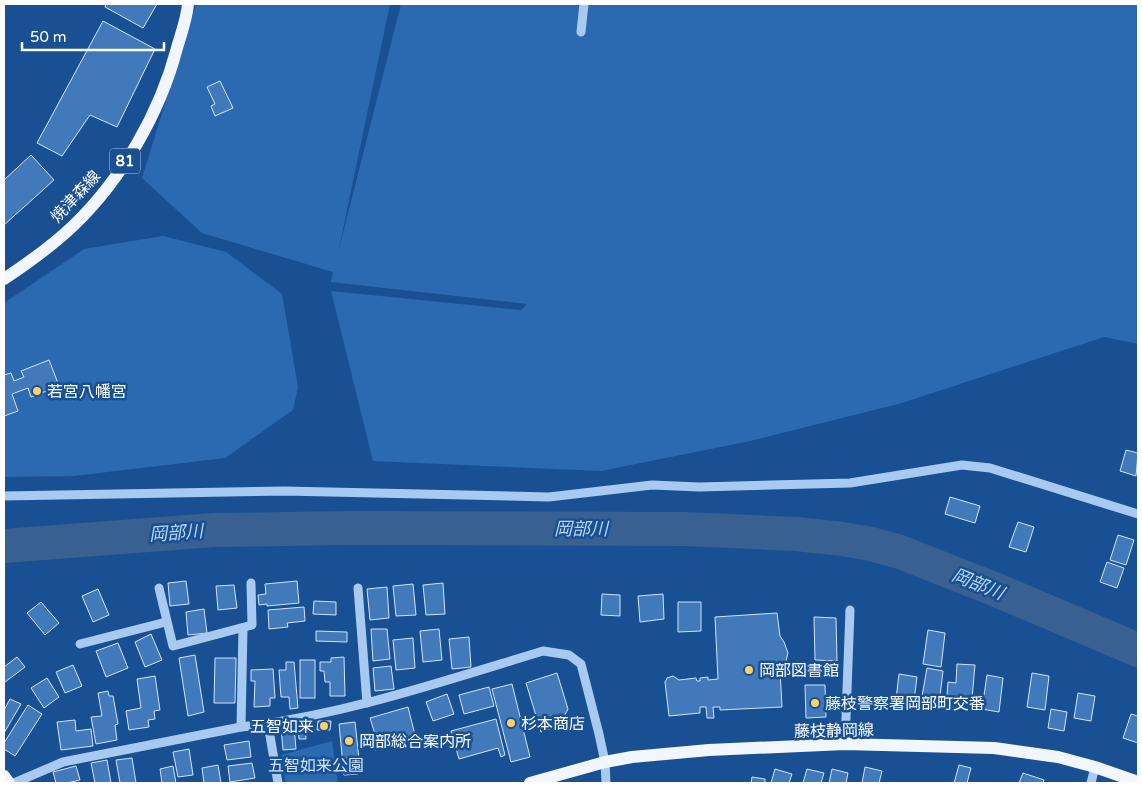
<svg xmlns="http://www.w3.org/2000/svg" width="1142" height="787" viewBox="0 0 1142 787" font-family="'Varela Round','Noto Sans JP',sans-serif">
  <style>
    .green { fill: #2b6ab1 }
    .lines { fill: none; stroke-linecap: round; stroke-linejoin: round }
    .river { stroke: #386090; stroke-width: 34 }
    .building { fill: #4179ba; stroke: #cfe4fb }
    .minor { stroke: #a9caf0; stroke-width: 9 }
    .major { stroke: #f2f7ff; stroke-width: 12 }
    .poi-dot { fill: #ffd168; stroke: #195093; stroke-width: 2 }
    .labels { text-anchor: middle; stroke-width: 5; stroke-linejoin: round; paint-order: stroke }
    .shield { fill: #195093; stroke: #bacadf; stroke-width: 1 }
    .shield-label { font-size: 15px; font-weight: bold; fill: #fff }
    .street-label { font-size: 16px; fill: #fff; stroke: #195093 }
    .poi-label { font-size: 16px; fill: #fff; stroke: #195093; text-anchor: start }
    .park-label { font-size: 16px; fill: #cfe4fb; stroke: #195093 }
    .water-label { font-size: 18px; font-style: italic; fill: #b5d4f7; stroke: #195093 }
  </style>
  <rect width="100%" height="100%" fill="#195093"/>
  <g class="green">
    <path d="M196,4H390L338,253L401,4H1138V344L1104,337L902,403L750,441L601,471L373,461L331,291L521,310L527,304L331,282L333,272L202,233L142,178Z"/>
    <path d="M163,236L226,252L282,294L298,387L293,410L225,458L74,476L4,477V303L84,249Z"/>
    <path d="M332,741L338,783H286L281,755Z"/>
  </g>
  <g class="lines">
    <path class="river" d="M4,546L214,530L352,528L685,529L796,534L843,539L871,544L900,552L994,589L1138,650"/>
  </g>
  <g class="building">
    <path d="M106,4H157L143,28L105,7Z"/>
    <path d="M103,21L155,49L117,127L90,115L62,156L37,143Z"/>
    <path d="M220,81L233,108L215,116L211,106L215,104L207,87Z"/>
    <path d="M31,155L54,180L4,225V180Z"/>
    <path d="M49,360L59,386L31,397L28,388L12,394L18,411L4,416V375L11,373L14,381L24,377L21,371Z"/>
    <path d="M1126,450L1138,453L1136,476L1120,471Z"/>
    <path d="M950,497L980,506L975,523L945,514Z"/>
    <path d="M1018,522L1034,527L1026,552L1009,547Z"/>
    <path d="M1118,535L1134,540L1126,565L1110,560Z"/>
    <path d="M1107,562L1124,568L1117,588L1100,582Z"/>
    <path d="M186,581L189,604L170,606L168,583Z"/>
    <path d="M297,581L299,603L267,606V604L259,605L258,595L266,594L265,584Z"/>
    <path d="M443,583L445,614L426,615L423,585Z"/>
    <path d="M413,584L416,615L396,616L393,586Z"/>
    <path d="M234,585L237,608L218,610L216,586Z"/>
    <path d="M387,587L389,618L370,620L367,589Z"/>
    <path d="M98,589L109,615L93,622L82,596Z"/>
    <path d="M602,594L620,595V616L601,615Z"/>
    <path d="M663,594L664,619L640,622L638,596Z"/>
    <path d="M314,601L336,602V615L313,614Z"/>
    <path d="M41,602L59,623L45,635L27,613Z"/>
    <path d="M678,602H701V631L678,632Z"/>
    <path d="M304,607L305,621L287,623L288,627L269,629L268,610Z"/>
    <path d="M204,609L207,633L188,635L186,612Z"/>
    <path d="M777,613L780,636L784,642L788,653L785,665L780,670L782,707L720,710V707H713L714,718H707L706,707H700V713L669,716L665,682L667,678L673,676L679,680L696,678L697,681H700V678L708,677V680L718,679L715,617Z"/>
    <path d="M814,617L836,618L837,661L815,660Z"/>
    <path d="M371,629H387L390,659L373,661Z"/>
    <path d="M439,629L442,660L423,662L420,631Z"/>
    <path d="M928,630L945,633L941,667L923,664Z"/>
    <path d="M316,631L347,632V642L316,641Z"/>
    <path d="M151,634L162,660L145,667L135,642Z"/>
    <path d="M469,637L471,667L452,669L449,639Z"/>
    <path d="M413,638L415,668L396,670L393,640Z"/>
    <path d="M118,643L128,668L106,677L96,651Z"/>
    <path d="M195,655L204,712L188,716L179,658Z"/>
    <path d="M17,657L25,667L5,682L4,680V667Z"/>
    <path d="M344,657L345,696H330V682H325L324,671H320V662H331V658Z"/>
    <path d="M215,658H236L235,703H214Z"/>
    <rect x="300" y="660" width="15" height="38"/>
    <path d="M286,662H294L298,708L290,709L289,697H281L279,670H286Z"/>
    <path d="M957,664L975,665L971,710L946,708L948,682L956,683Z"/>
    <path d="M73,665L82,686L65,693L56,672Z"/>
    <path d="M391,666L394,689L375,691L373,668Z"/>
    <path d="M927,668L943,671L939,705L921,702Z"/>
    <path d="M273,669L275,698H270V706L254,707L255,681H251V670Z"/>
    <path d="M557,673L568,709L559,726L541,732L526,683Z"/>
    <path d="M1032,673L1049,676L1045,710L1027,707Z"/>
    <path d="M899,674L917,677L914,701L896,699Z"/>
    <path d="M987,675L1003,678L999,712L982,709Z"/>
    <path d="M155,676L160,710L154,711L155,719L148,720L149,727L129,730L126,711L141,708L137,679Z"/>
    <path d="M47,678L59,697L44,708L31,688Z"/>
    <path d="M512,684L530,757L511,762L492,689Z"/>
    <path d="M805,685H825L826,717L806,718Z"/>
    <path d="M489,687L494,706L464,714L459,695Z"/>
    <path d="M108,691L109,696H113L118,724L115,725L117,740L96,744L91,717L102,716L98,693Z"/>
    <path d="M1078,693L1095,696L1091,721L1074,718Z"/>
    <path d="M447,694L454,714L433,721L426,702Z"/>
    <path d="M10,699L21,704L4,733V710Z"/>
    <path d="M28,705L42,714L15,756L4,749V743Z"/>
    <path d="M408,707L416,739L375,750L371,735L375,734L370,718Z"/>
    <path d="M1051,709L1067,712L1064,731L1048,728Z"/>
    <path d="M1131,714L1138,716V743L1123,738Z"/>
    <path d="M496,719L505,755L501,757L498,748L459,759L451,731Z"/>
    <path d="M75,720L76,731L91,729L93,746L61,750L57,722Z"/>
    <path d="M318,721H331L330,730H317Z"/>
    <path d="M305,722L306,739H299L298,723Z"/>
    <path d="M355,722L359,759H357L358,774L344,775L339,724Z"/>
    <path d="M294,726L296,749L283,750L281,728Z"/>
    <path d="M249,741L251,757L227,760L224,745Z"/>
    <path d="M189,749L193,775L178,777L173,752Z"/>
    <path d="M132,758L136,783H120L116,760Z"/>
    <path d="M107,760L111,783H95L91,763Z"/>
    <path d="M252,763L255,778L230,782L228,766Z"/>
    <path d="M218,765L221,783H204L202,768Z"/>
    <path d="M959,765L971,768L967,783H954Z"/>
    <path d="M76,766L80,780L67,783H56L53,772Z"/>
    <path d="M173,766L176,783H162L160,769Z"/>
    <path d="M865,767L882,771L879,783H862Z"/>
    <path d="M775,769L792,774L789,783H771Z"/>
    <path d="M807,769L824,773L821,783H803Z"/>
    <path d="M832,769L848,773L846,783H829Z"/>
    <path d="M1023,773L1044,780L1043,783H1019Z"/>
    <path d="M752,777L765,779V783H751Z"/>
  </g>
  <g class="lines">
    <g class="minor">
      <path d="M581,32L584,4"/>
      <path d="M4,496L285,491L549,497L652,485L699,487L850,483L962,465L990,468L1138,514"/>
      <path d="M159,588L173,646L252,625L251,583"/>
      <path d="M358,588L367,703"/>
      <path d="M80,644L166,622"/>
      <path d="M268,724L278,783"/>
      <path d="M241,727L243,628"/>
      <path d="M845,744L850,610"/>
      <path d="M14,783L63,762L241,727C344,715 444,681 543,651L569,655L581,664L599,734L605,762L606,783"/>
      <path d="M1091,783L1095,767"/>
    </g>
    <g class="major">
      <path d="M4,279C28,263 52,246 73,226C122,179 160,113 177,48C181,34 187,18 188,4"/>
      <path d="M4,776L9,783"/>
      <path d="M530,783L605,762L632,757L709,750L845,744L994,748L1058,757L1095,767L1138,782"/>
    </g>
  </g>
  <g class="poi-dot">
    <circle cx="37" cy="391" r="5"/>
    <circle cx="749" cy="670" r="5"/>
    <circle cx="815" cy="703" r="5"/>
    <circle cx="511" cy="723" r="5"/>
    <circle cx="324" cy="726" r="5"/>
    <circle cx="349" cy="741" r="5"/>
  </g>
  <g class="labels">
    <rect class="shield" x="110" y="148.5" width="30" height="25" rx="4"/>
    <g class="shield-label">
      <text x="125" y="166">81</text>
    </g>
    <g class="street-label">
      <text transform="translate(75 196) rotate(-47)" y="6">焼津森線</text>
      <text transform="translate(834 730) rotate(-1)" y="6">藤枝静岡線</text>
    </g>
    <g class="poi-label">
      <text x="47" y="397">若宮八幡宮</text>
      <text x="759" y="676">岡部図書館</text>
      <text x="825" y="709">藤枝警察署岡部町交番</text>
      <text x="521" y="729">杉本商店</text>
      <text x="314" y="732" text-anchor="end">五智如来</text>
      <text x="359" y="747">岡部総合案内所</text>
    </g>
    <g class="park-label">
      <text x="316" y="771">五智如来公園</text>
    </g>
    <g class="water-label">
      <text x="581" y="535">岡部川</text>
      <text transform="translate(176 533) rotate(-4)" y="6">岡部川</text>
      <text transform="translate(978 584) rotate(22)" y="6">岡部川</text>
    </g>
  </g>
  <rect width="1142" height="787" fill="none" stroke="#ffffff" stroke-width="10"/>
  <path d="M22 42v8h142v-8" fill="none" stroke="#ffffff" stroke-width="2.5"/>
  <text x="30" y="42" font-size="15" fill="#ffffff" stroke="#195093" stroke-width="4" paint-order="stroke">50 m</text>
</svg>
